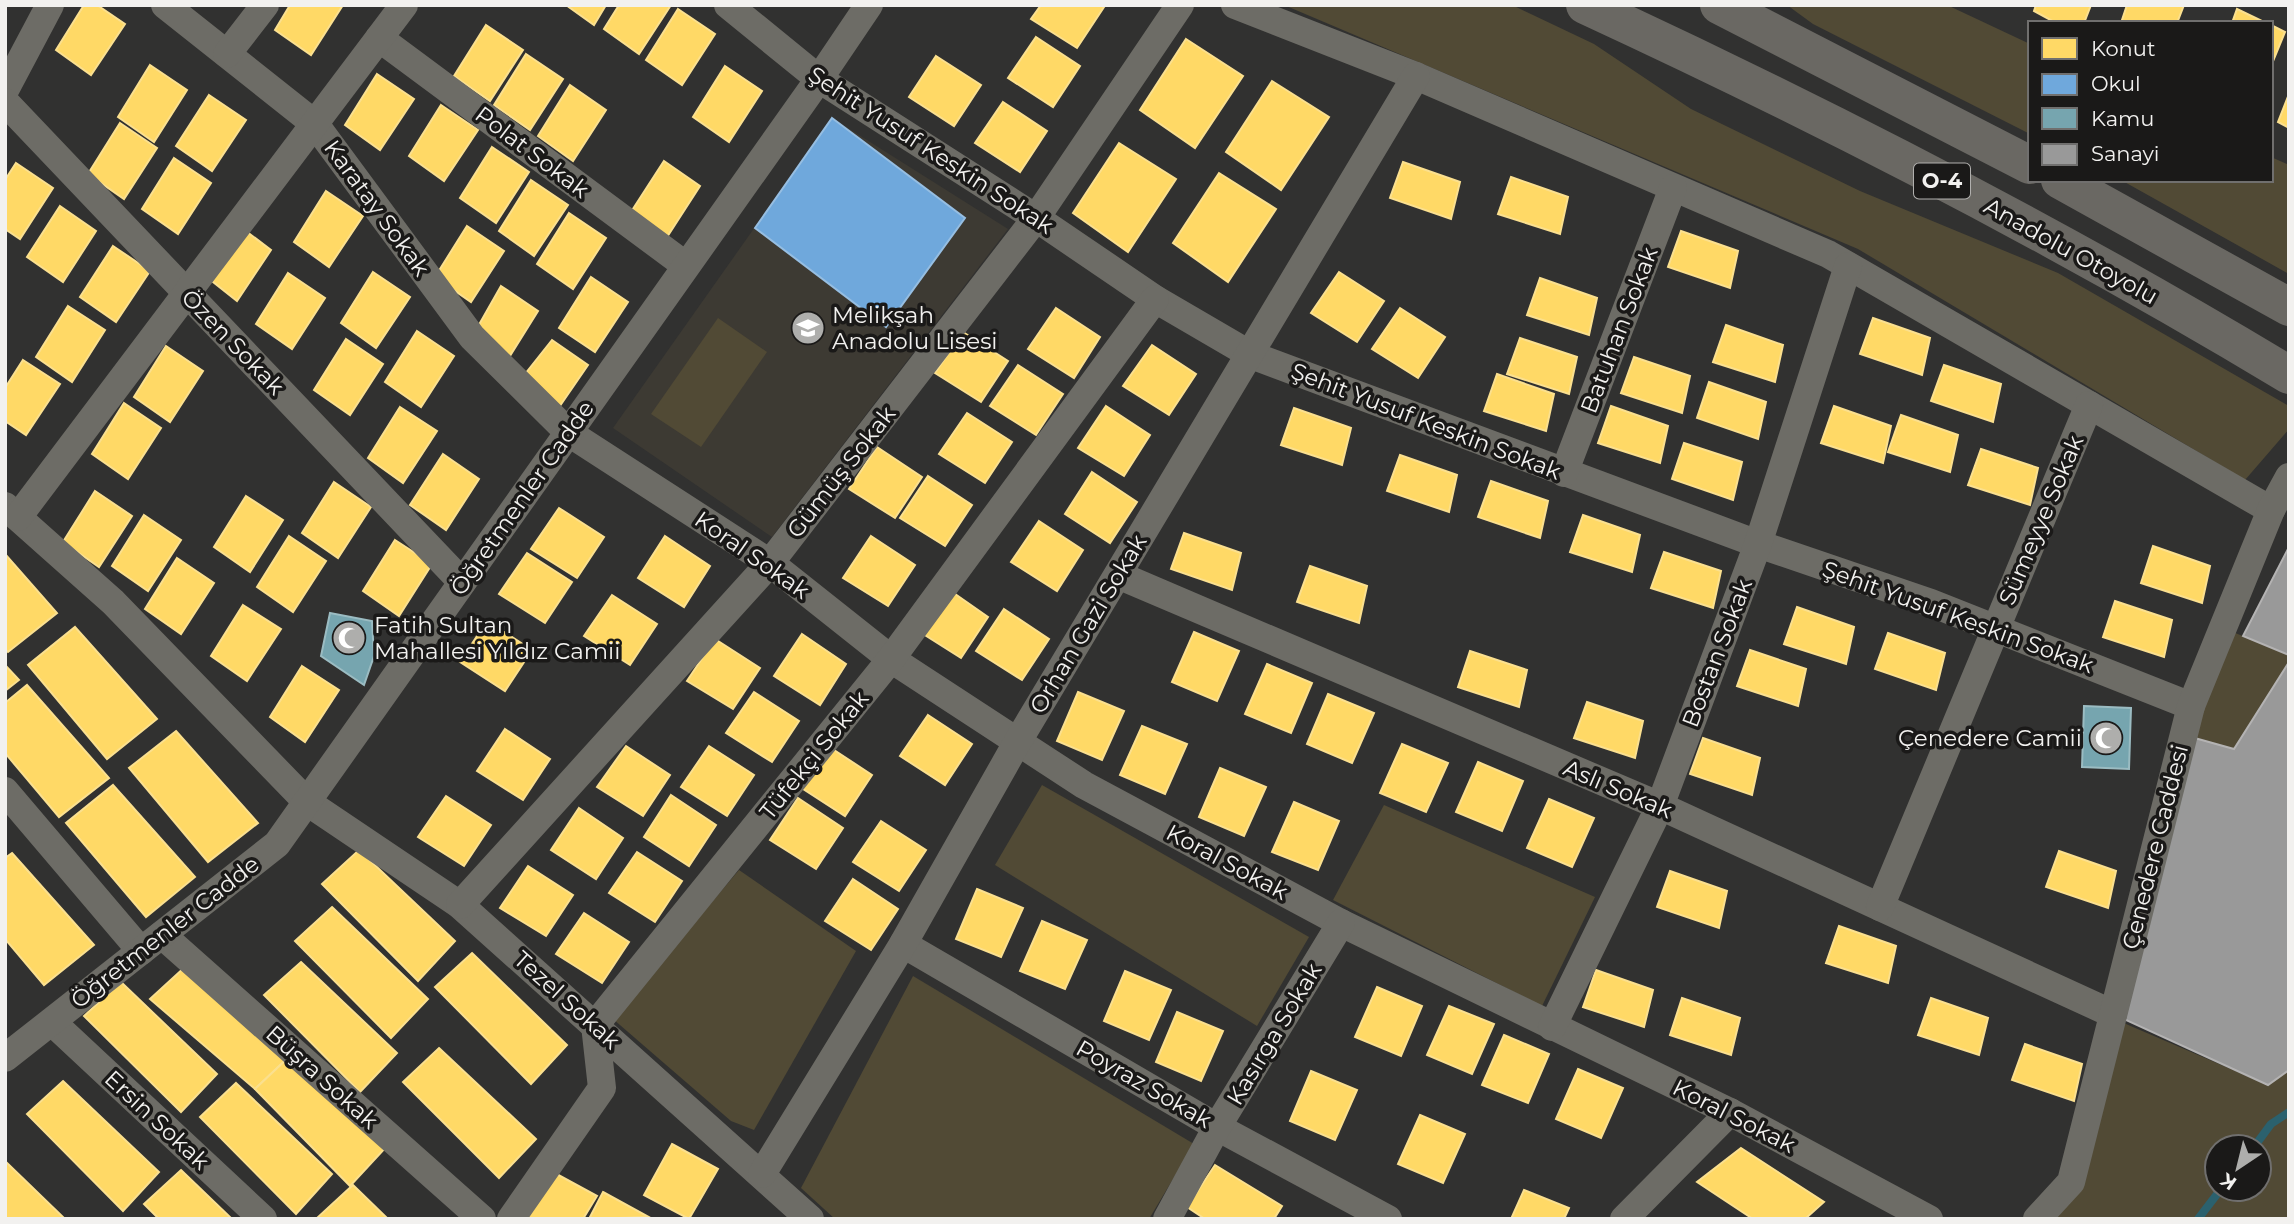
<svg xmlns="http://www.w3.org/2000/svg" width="2294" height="1224" viewBox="0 0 2294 1224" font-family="Montserrat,sans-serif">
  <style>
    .built { fill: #3d3a33 }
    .green { fill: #514a35; fill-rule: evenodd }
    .homes { fill: #ffd966; stroke: #fbe08f; stroke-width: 2 }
    .schools { fill: #6fa8dc; stroke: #96bee2; stroke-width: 2 }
    .public { fill: #76a5af; stroke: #9bbcc2; stroke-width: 2 }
    .industry { fill: #999; stroke: #b4b3b3; stroke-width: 2 }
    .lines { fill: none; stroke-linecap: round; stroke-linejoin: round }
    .stream { stroke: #2b616e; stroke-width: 8 }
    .minor { stroke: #6d6c66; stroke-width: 28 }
    .highway { stroke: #6a6863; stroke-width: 38 }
    .labels { text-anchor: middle; stroke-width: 7; stroke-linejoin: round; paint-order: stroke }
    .shield { fill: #1a1918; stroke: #b1b0ae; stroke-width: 2 }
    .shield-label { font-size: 21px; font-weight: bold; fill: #f2f1ef }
    .street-label { font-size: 23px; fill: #f2f1ef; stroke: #1a1918 }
    .poi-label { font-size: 23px; fill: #f2f1ef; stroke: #1a1918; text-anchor: start }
  </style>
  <rect width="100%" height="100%" fill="#313130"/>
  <path class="built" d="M832,118L1008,229L772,537L613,428Z"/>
  <g class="green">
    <path d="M1284,5H1512L1594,44L1691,109L1860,191L2058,273L2289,406V429L2245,480L1858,249Z"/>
    <path d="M1787,5H1947L2030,44V134L1813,24Z"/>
    <path d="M2271,157L2289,165V274L2121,180H2271Z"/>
    <path d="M718,318L767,352L701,447L651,414Z"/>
    <path d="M2223,628L2289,655V662L2234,749L2184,735Z"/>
    <path d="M1042,785L1309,937L1257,1026L995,865Z"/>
    <path d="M1384,805L1595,897L1542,1006L1333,900Z"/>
    <path d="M739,870L856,951L754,1130L731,1121L613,1019Z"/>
    <path d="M913,976L1194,1144L1149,1219H835L801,1188Z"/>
    <path d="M2112,1018L2268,1085L2289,1070V1219H2037L2071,1182ZM2217,1147H2259V1189H2217Z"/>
  </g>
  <g class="homes">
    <path d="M84,5H97L125,24L91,75L56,50Z"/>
    <path d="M290,5H343L311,55L275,30Z"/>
    <path d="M566,5H606L594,25Z"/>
    <path d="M619,5H671L639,54L604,29Z"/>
    <path d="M1041,5H1101L1104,7L1077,48L1031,19Z"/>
    <path d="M2036,5H2091L2084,23H2056L2034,11Z"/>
    <path d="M2127,5H2184L2177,23H2121Z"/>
    <path d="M678,9L715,34L682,85L646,60Z"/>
    <path d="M2237,9L2266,23H2232Z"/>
    <path d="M486,25L523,50L490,101L454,76Z"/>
    <path d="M2271,25L2285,32L2271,66Z"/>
    <path d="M1036,37L1080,66L1053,107L1008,78Z"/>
    <path d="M1186,39L1243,76L1195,148L1140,110Z"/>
    <path d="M526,54L563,79L530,130L494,105Z"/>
    <path d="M936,56L981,85L954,126L909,97Z"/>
    <path d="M150,65L187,90L154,142L118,117Z"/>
    <path d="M725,66L762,91L729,142L693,117Z"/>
    <path d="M377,74L414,99L380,150L345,125Z"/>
    <path d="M1272,81L1329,117L1281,190L1226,152Z"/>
    <path d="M570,85L606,110L573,161L538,136Z"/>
    <path d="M2289,94V128L2278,122Z"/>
    <path d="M209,95L246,120L212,171L176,146Z"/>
    <path d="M1003,102L1047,131L1020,172L975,143Z"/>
    <path d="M441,105L478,130L444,181L409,156Z"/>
    <path d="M120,123L157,148L124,199L88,174Z"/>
    <path d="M1119,143L1176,179L1128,252L1073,213Z"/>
    <path d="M492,147L529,172L496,223L460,198Z"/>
    <path d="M174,158L211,183L178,234L142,209Z"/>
    <path d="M664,161L700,186L667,237L631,212Z"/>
    <path d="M1403,162L1460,182L1451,219L1390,198Z"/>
    <path d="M16,163L53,188L20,239L5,229V180Z"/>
    <path d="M1219,173L1276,209L1228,282L1173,243Z"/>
    <path d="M1511,177L1568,197L1560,234L1498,214Z"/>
    <path d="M531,180L568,205L534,256L499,231Z"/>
    <path d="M326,191L363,216L329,267L294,242Z"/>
    <path d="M60,206L96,231L63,282L27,257Z"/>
    <path d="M569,213L606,238L573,289L537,264Z"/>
    <path d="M238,225L271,250L237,301L203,274Z"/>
    <path d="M467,226L504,251L471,302L435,277Z"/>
    <path d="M1681,231L1738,251L1730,288L1668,267Z"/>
    <path d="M113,246L150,271L116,322L80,297Z"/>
    <path d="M373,272L410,297L376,348L341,323Z"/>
    <path d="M1339,272L1384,301L1357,342L1311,313Z"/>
    <path d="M288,273L325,298L292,349L256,324Z"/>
    <path d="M591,277L628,302L595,352L559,328Z"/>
    <path d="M1540,278L1597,298L1589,335L1527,315Z"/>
    <path d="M501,286L538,311L503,367L472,337Z"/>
    <path d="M68,306L105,330L72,382L36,357Z"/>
    <path d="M1056,308L1100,337L1074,378L1028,349Z"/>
    <path d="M1400,308L1445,337L1418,378L1372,349Z"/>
    <path d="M1873,318L1930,338L1922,375L1860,354Z"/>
    <path d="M1726,325L1783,345L1775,382L1713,362Z"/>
    <path d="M417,331L454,356L421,407L385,382Z"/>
    <path d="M963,332L1008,361L981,402L935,373Z"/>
    <path d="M1520,338L1577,357L1569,394L1507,374Z"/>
    <path d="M346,339L383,364L350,415L314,390Z"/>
    <path d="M552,340L588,365L553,416L518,383Z"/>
    <path d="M1152,345L1196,374L1169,415L1123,386Z"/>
    <path d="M166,346L203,371L170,422L134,397Z"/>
    <path d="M1634,357L1690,376L1682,413L1621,393Z"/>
    <path d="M23,360L60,384L26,435L5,421V388Z"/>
    <path d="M1018,365L1063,394L1036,435L990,406Z"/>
    <path d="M1944,365L2001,384L1993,422L1931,401Z"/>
    <path d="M1497,374L1554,394L1546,431L1484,411Z"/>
    <path d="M1709,382L1766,402L1758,439L1697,418Z"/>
    <path d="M124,403L161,428L128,479L92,454Z"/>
    <path d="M1106,406L1150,435L1124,476L1078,448Z"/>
    <path d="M1611,406L1668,426L1660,463L1598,443Z"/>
    <path d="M1834,406L1891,426L1883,463L1821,443Z"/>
    <path d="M400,407L437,431L403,483L368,458Z"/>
    <path d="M1294,408L1351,428L1342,465L1281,445Z"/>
    <path d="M967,413L1012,442L985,483L939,454Z"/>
    <path d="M1901,415L1958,435L1950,472L1888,452Z"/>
    <path d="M1684,443L1742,462L1733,500L1672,479Z"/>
    <path d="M877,447L922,477L895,518L849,489Z"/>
    <path d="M1981,449L2038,468L2030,505L1968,485Z"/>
    <path d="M443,454L479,479L446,530L410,505Z"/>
    <path d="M1400,455L1457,475L1449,512L1387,491Z"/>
    <path d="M1092,472L1137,502L1110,543L1065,514Z"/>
    <path d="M928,476L972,505L945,546L900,518Z"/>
    <path d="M1491,481L1548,501L1540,538L1478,517Z"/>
    <path d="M334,482L371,507L338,558L302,533Z"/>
    <path d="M95,491L132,516L99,567L63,542Z"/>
    <path d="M246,496L283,520L250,572L214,547Z"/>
    <path d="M559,508L604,537L577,578L531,549Z"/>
    <path d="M144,515L181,540L148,591L112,566Z"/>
    <path d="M1583,515L1640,535L1632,572L1570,552Z"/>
    <path d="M1039,521L1083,550L1057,591L1011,562Z"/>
    <path d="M1184,533L1241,553L1232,590L1171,569Z"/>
    <path d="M289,536L326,561L293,612L257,587Z"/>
    <path d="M665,536L710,566L684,607L638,578Z"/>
    <path d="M871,536L915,565L888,606L843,578Z"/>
    <path d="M395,540L432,564L399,616L363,591Z"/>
    <path d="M2153,546L2210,566L2202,603L2141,583Z"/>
    <path d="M1664,552L1721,571L1713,608L1651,588Z"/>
    <path d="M527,553L572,582L545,623L499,594Z"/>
    <path d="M5,554L57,613L8,652L5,649Z"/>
    <path d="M177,558L214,583L181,634L145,609Z"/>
    <path d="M1310,566L1367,586L1359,623L1297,602Z"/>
    <path d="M948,589L988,617L961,658L920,632Z"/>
    <path d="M612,595L657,624L630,665L584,636Z"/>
    <path d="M2115,601L2172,620L2164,657L2103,637Z"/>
    <path d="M243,605L281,629L247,681L211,656Z"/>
    <path d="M1797,607L1854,627L1846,664L1784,644Z"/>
    <path d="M1004,609L1049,639L1022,680L976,651Z"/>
    <path d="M487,621L532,650L505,691L460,662Z"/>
    <path d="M75,627L157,719L107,759L28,665Z"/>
    <path d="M1194,632L1239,651L1217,701L1172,682Z"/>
    <path d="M1888,633L1945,653L1936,690L1875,669Z"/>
    <path d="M802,634L846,664L820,705L774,676Z"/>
    <path d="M715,639L760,668L733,709L687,681Z"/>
    <path d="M1750,650L1806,669L1798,706L1737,686Z"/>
    <path d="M1470,651L1527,670L1519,707L1458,687Z"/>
    <path d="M1267,664L1312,683L1291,733L1245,714Z"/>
    <path d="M5,665L19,680L5,691Z"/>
    <path d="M302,666L339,690L305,742L270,717Z"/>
    <path d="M27,685L109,778L59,817L5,753V703Z"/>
    <path d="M754,692L799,721L772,762L726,733Z"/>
    <path d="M1078,692L1124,711L1102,760L1057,741Z"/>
    <path d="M1328,694L1374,713L1352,763L1307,744Z"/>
    <path d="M1587,702L1643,721L1635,758L1574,738Z"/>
    <path d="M928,715L972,744L945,785L900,756Z"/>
    <path d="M1142,726L1187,744L1165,794L1120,775Z"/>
    <path d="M505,729L550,759L523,800L477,771Z"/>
    <path d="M176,731L258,823L208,862L129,768Z"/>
    <path d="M1703,738L1760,758L1752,795L1690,774Z"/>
    <path d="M1402,744L1448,763L1426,812L1380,793Z"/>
    <path d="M626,746L670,775L643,816L597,787Z"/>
    <path d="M709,746L754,775L727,816L681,787Z"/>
    <path d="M828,746L872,775L845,816L800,787Z"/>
    <path d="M1478,762L1523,781L1502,831L1456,812Z"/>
    <path d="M1220,768L1266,787L1244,836L1199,817Z"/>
    <path d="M113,785L195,877L146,917L66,823Z"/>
    <path d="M671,795L716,825L689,866L644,837Z"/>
    <path d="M446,796L491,825L464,866L418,837Z"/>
    <path d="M798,798L843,828L816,869L770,840Z"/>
    <path d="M1549,799L1594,818L1572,867L1527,848Z"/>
    <path d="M1294,802L1339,821L1318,870L1272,852Z"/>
    <path d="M579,808L623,838L596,879L551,850Z"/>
    <path d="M881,821L926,850L899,891L853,862Z"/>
    <path d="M359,850L455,941L418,981L322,884Z"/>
    <path d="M2059,851L2116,871L2108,908L2046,887Z"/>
    <path d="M637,852L682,881L655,922L609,893Z"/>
    <path d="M12,853L94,945L44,985L5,939V858Z"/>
    <path d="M528,866L573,895L546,936L500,908Z"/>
    <path d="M1670,871L1727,891L1719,928L1657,907Z"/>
    <path d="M853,879L898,909L871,950L825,921Z"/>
    <path d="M977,889L1023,908L1001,957L956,939Z"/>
    <path d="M332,907L428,999L391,1038L295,941Z"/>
    <path d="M584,913L629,942L602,983L556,954Z"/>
    <path d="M1042,921L1087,940L1065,989L1020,971Z"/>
    <path d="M1839,926L1896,946L1888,983L1826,963Z"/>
    <path d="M472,953L567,1045L531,1084L435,987Z"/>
    <path d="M301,962L397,1053L360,1092L264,995Z"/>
    <path d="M187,965L291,1055L255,1089L150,999Z"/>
    <path d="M1596,970L1653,990L1644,1027L1583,1007Z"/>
    <path d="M1125,971L1171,990L1149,1040L1104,1021Z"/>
    <path d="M121,982L217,1074L181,1112L84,1016Z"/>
    <path d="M1377,987L1422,1006L1401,1056L1355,1037Z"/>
    <path d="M1682,998L1740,1018L1731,1055L1670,1035Z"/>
    <path d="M1931,998L1988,1018L1979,1055L1918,1035Z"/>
    <path d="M1449,1006L1494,1024L1472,1074L1427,1055Z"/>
    <path d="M1177,1012L1223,1031L1201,1081L1156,1062Z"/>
    <path d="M1504,1035L1549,1054L1528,1103L1482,1085Z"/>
    <path d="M2025,1044L2082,1064L2074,1101L2012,1080Z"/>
    <path d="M439,1048L536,1139L499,1178L403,1082Z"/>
    <path d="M291,1055L387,1146L350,1186L255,1089Z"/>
    <path d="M1578,1069L1623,1088L1601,1138L1556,1119Z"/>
    <path d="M1311,1071L1357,1090L1335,1140L1290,1121Z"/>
    <path d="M63,1081L159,1172L123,1211L27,1114Z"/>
    <path d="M236,1083L332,1174L296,1214L200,1117Z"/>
    <path d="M1420,1115L1465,1134L1443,1183L1398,1164Z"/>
    <path d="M672,1144L718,1169L689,1219L644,1195Z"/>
    <path d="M1741,1148L1824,1202L1805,1219H1753L1697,1182Z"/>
    <path d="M5,1161L65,1219H5Z"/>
    <path d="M1215,1165L1282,1206L1274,1219H1205L1187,1207Z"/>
    <path d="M181,1170L232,1219H159L144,1204Z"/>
    <path d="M551,1171L597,1196L583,1219H525Z"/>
    <path d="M353,1185L388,1219H316Z"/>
    <path d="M1524,1190L1569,1208L1564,1219H1511Z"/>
    <path d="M603,1192L649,1217L589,1219Z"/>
  </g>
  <path class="schools" d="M832,118L965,218L886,327L755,228Z"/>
  <g class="public">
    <path d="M330,613L372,621L374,656L364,685L321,656Z"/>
    <path d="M2084,706L2131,708L2129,769L2082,767Z"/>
  </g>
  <g class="industry">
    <path d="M2289,547V655L2243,636Z"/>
    <path d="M2289,662V1070L2268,1085L2113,1014L2184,735L2234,749Z"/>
  </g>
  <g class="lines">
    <g class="stream">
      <path d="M2254,1147L2271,1124L2289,1112"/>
      <path d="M2198,1219L2221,1189"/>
    </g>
    <g class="minor">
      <path d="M165,5L315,124L472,337L569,433L770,563L891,659L1084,785L1341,923L1730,1112L1929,1219"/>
      <path d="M728,5L819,79L1036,218L1155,299L1251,355L1758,544L1931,603L2191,706"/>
      <path d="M1235,5L1416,76L1828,254L2271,510"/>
      <path d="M379,38L685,265"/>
      <path d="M227,54L265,5"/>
      <path d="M5,90L50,5"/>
      <path d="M5,102L462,582"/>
      <path d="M1564,473L1673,188"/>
      <path d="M5,506L113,602L307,802L460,905L810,1219"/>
      <path d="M18,517L404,5"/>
      <path d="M1118,575L1660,806L2113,1014"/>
      <path d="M5,791L141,951"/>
      <path d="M460,905L770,563L1036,218L1180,5"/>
      <path d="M1880,907L2089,405"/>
      <path d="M162,935L482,1219"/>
      <path d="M903,944L1217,1127L1388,1219"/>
      <path d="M52,1022L263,1219"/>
      <path d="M1552,1027L1660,806L1758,544L1848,266"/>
      <path d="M5,1058L277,844L819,79L869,5"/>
      <path d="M762,1174L903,944L1018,741L1416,76"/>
      <path d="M511,1219L602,1088L595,1025L891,659L1155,299"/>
      <path d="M1167,1219L1217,1127L1341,923"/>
      <path d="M1624,1219L1730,1112"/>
      <path d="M2037,1219L2071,1182L2191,706L2271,510L2289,477"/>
    </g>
    <g class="highway">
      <path d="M1585,5C1825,116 2062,238 2289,375"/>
      <path d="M1719,5L2030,165"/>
      <path d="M2060,180L2289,307"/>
    </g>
  </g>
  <defs>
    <symbol id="school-disc" viewBox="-11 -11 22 22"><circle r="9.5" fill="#aeaeac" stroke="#1a1918"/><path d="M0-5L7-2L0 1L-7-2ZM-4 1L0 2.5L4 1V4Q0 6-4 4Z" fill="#fff"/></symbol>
    <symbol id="mosque-disc" viewBox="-11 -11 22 22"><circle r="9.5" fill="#aeaeac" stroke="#1a1918"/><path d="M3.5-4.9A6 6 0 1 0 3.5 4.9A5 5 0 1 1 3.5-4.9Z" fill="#fff"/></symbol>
  </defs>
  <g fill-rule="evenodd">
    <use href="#school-disc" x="789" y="309" width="38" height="38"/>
    <use href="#mosque-disc" x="330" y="619" width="38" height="38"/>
    <use href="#mosque-disc" x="2087" y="719" width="38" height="38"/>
  </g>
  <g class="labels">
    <rect class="shield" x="1914" y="163.5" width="56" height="35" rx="5"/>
    <g class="shield-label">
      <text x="1942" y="188">O-4</text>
    </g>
    <g class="street-label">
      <text transform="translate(931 150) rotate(33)" y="8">Şehit Yusuf Keskin Sokak</text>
      <text transform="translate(532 152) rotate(37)" y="8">Polat Sokak</text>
      <text transform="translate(377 208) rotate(54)" y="8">Karatay Sokak</text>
      <text transform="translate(2071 251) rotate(29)" y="8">Anadolu Otoyolu</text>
      <text transform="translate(1619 330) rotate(-69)" y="8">Batuhan Sokak</text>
      <text transform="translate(233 342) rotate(46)" y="8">Özen Sokak</text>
      <text transform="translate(1426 421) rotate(21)" y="8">Şehit Yusuf Keskin Sokak</text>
      <text transform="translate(841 472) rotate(-52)" y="8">Gümüş Sokak</text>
      <text transform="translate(522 498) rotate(-55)" y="8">Öğretmenler Cadde</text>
      <text transform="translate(2041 520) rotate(-67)" y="8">Sümeyye Sokak</text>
      <text transform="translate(752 555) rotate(35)" y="8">Koral Sokak</text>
      <text transform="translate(1958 617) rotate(20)" y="8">Şehit Yusuf Keskin Sokak</text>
      <text transform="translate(1088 624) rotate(-59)" y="8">Orhan Gazi Sokak</text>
      <text transform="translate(1717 653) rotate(-69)" y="8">Bostan Sokak</text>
      <text transform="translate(814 755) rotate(-51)" y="8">Tüfekçi Sokak</text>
      <text transform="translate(1618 789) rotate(23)" y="8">Aslı Sokak</text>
      <text transform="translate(2155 847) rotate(-76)" y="8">Çenedere Caddesi</text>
      <text transform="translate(1227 862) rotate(28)" y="8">Koral Sokak</text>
      <text transform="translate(165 932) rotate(-38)" y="8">Öğretmenler Cadde</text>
      <text transform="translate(567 1000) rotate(42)" y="8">Tezel Sokak</text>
      <text transform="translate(1274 1034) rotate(-59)" y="8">Kasırga Sokak</text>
      <text transform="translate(322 1077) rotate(42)" y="8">Büşra Sokak</text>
      <text transform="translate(1144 1084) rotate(30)" y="8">Poyraz Sokak</text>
      <text transform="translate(1734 1116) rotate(27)" y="8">Koral Sokak</text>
      <text transform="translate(157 1120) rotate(43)" y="8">Ersin Sokak</text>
    </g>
    <g class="poi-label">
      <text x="832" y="323">Melikşah<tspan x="832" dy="26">Anadolu Lisesi</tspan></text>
      <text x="374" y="633">Fatih Sultan<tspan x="374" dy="26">Mahallesi Yıldız Camii</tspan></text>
      <text x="2082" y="746" text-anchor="end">Çenedere Camii</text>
    </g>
  </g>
  <rect width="2294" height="1224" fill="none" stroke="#f2f1ef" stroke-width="14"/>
  <rect x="2028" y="21" width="245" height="161" fill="#1a1918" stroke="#706f6e" stroke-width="2"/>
  <rect x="2042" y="38" width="35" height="21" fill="#ffd966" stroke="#706f6e" stroke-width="2"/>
  <text x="2091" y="56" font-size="21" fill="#f2f1ef">Konut</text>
  <rect x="2042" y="74" width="35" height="21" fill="#6fa8dc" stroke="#706f6e" stroke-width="2"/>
  <text x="2091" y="91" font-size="21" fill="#f2f1ef">Okul</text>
  <rect x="2042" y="108" width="35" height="21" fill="#76a5af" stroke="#706f6e" stroke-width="2"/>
  <text x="2091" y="126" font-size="21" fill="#f2f1ef">Kamu</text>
  <rect x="2042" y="144" width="35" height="21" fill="#999999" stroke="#706f6e" stroke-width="2"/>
  <text x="2091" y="161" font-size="21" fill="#f2f1ef">Sanayi</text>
  <g transform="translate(2238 1168) rotate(215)"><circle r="33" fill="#1a1918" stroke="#706f6e" stroke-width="2"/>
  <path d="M0-5L12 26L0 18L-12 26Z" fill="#aeaeac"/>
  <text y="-10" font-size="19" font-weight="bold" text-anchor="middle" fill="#f2f1ef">K</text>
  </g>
</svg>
